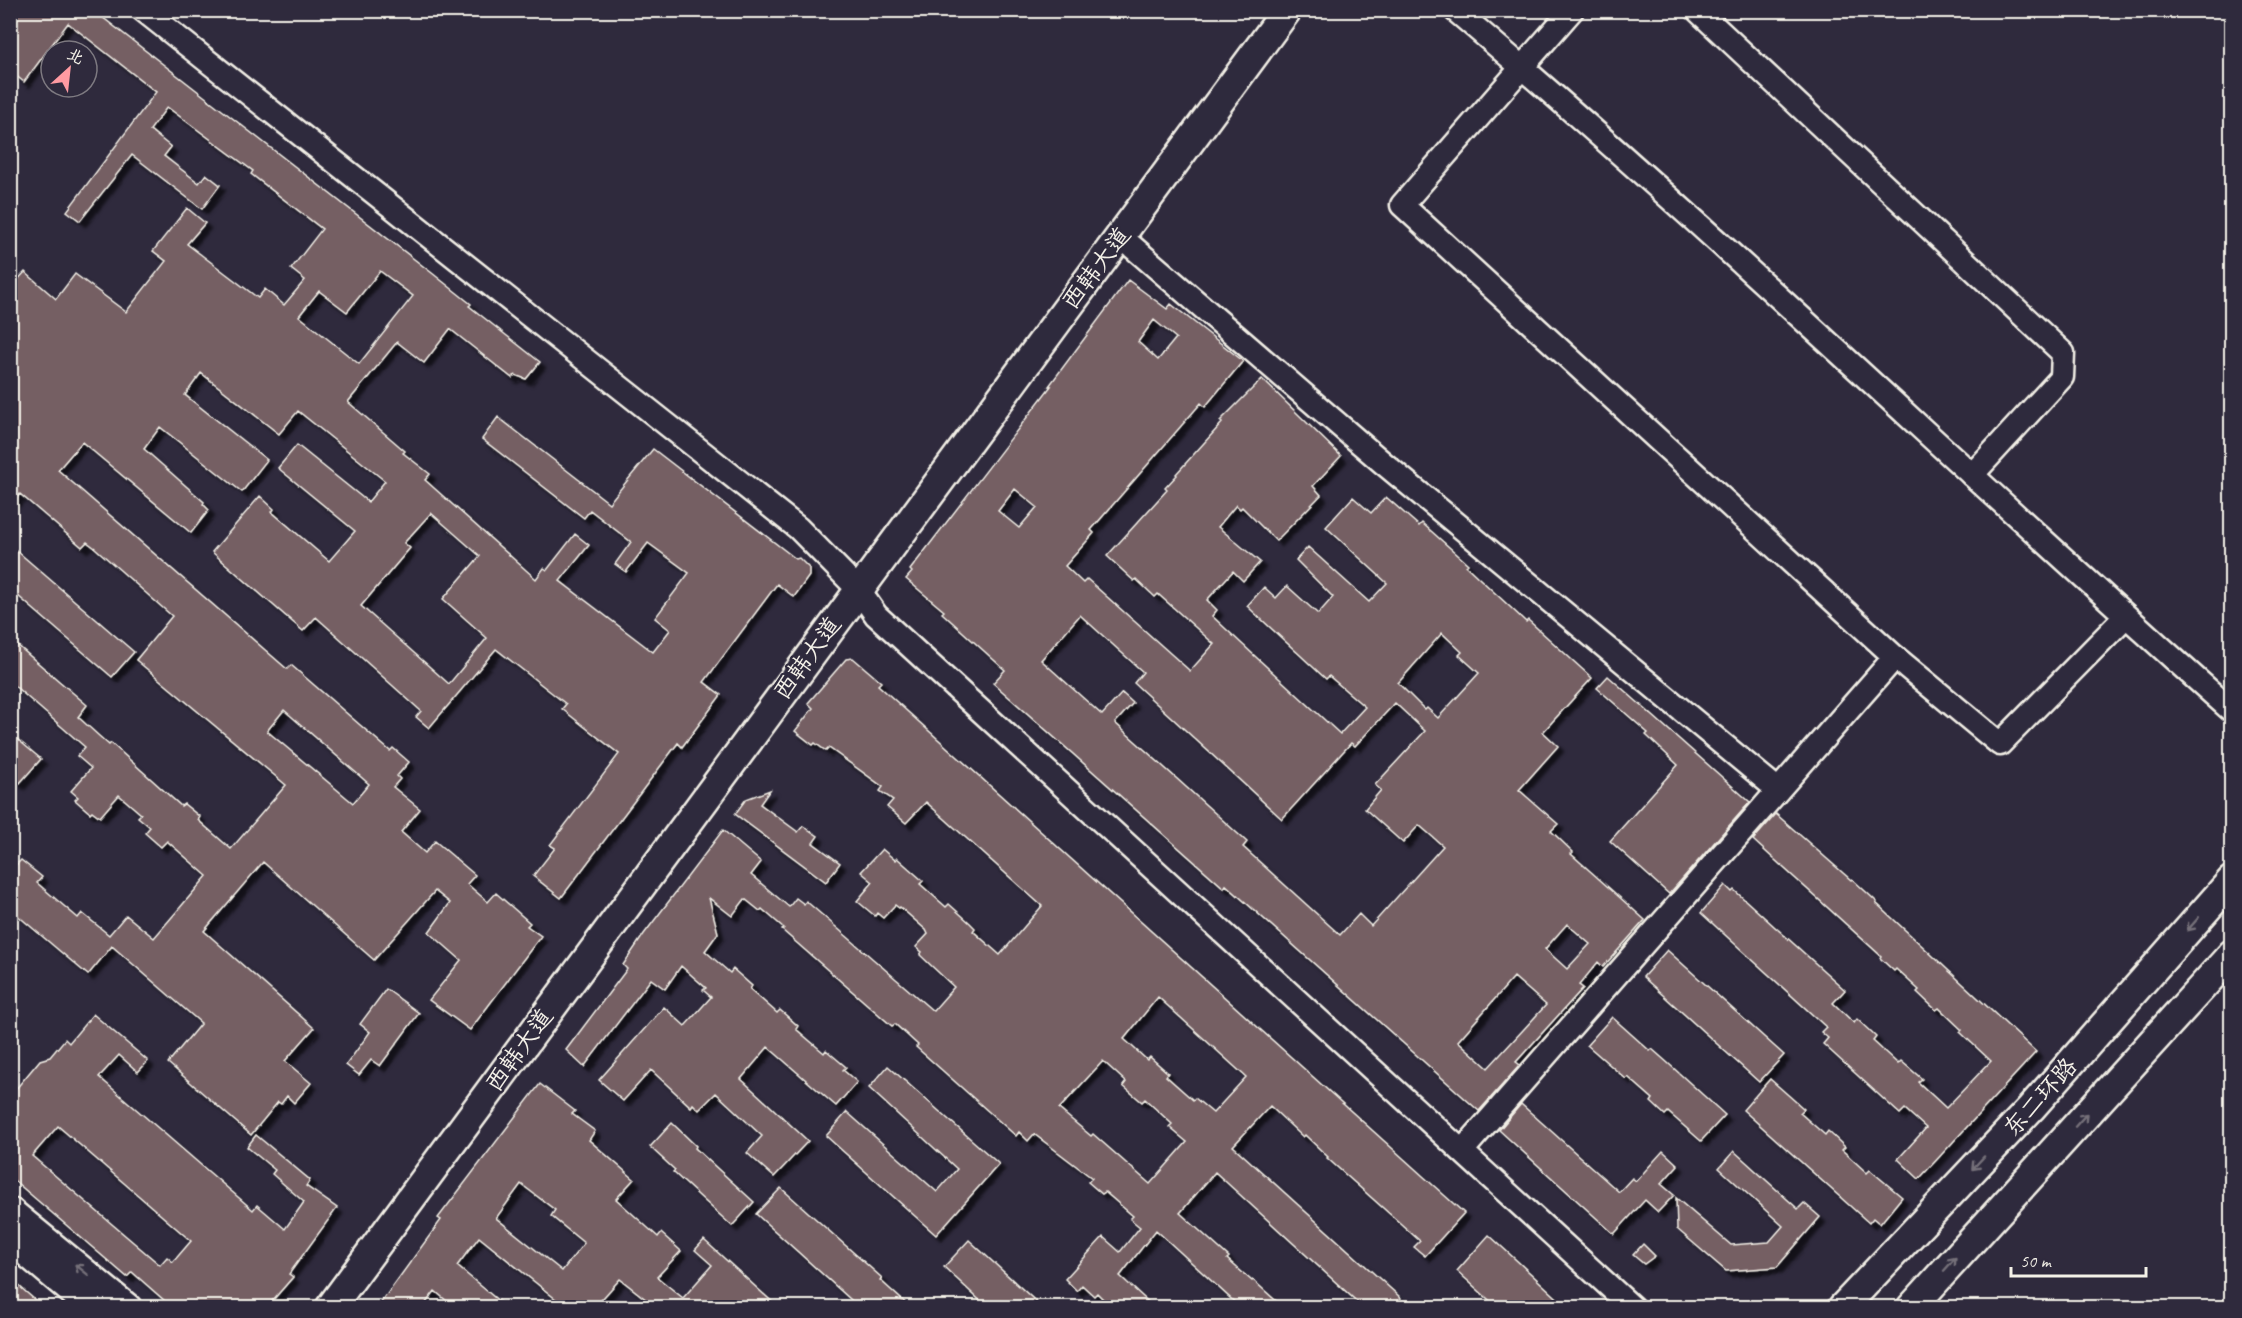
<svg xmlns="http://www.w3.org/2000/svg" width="2242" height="1318" viewBox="0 0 2242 1318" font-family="Caveat,'LXGW WenKai TC',sans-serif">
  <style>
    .building { fill: #755e64; stroke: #f4f1e8; stroke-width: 1.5; fill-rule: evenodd; filter: url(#shadow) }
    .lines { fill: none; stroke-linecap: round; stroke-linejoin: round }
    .minor-casing { stroke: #f4f1e8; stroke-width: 27 }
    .major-casing { stroke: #f4f1e8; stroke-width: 33 }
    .minor { stroke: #2f2a3d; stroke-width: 22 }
    .major { stroke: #2f2a3d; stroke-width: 28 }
    .oneway { stroke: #747079 }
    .labels { text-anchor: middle; stroke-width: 4.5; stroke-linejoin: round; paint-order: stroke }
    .street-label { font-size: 24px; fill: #f4f1e8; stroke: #2f2a3d }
  </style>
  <defs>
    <filter id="shadow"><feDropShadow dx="5.5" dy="5.5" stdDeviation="1.5" flood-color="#0009"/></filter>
  </defs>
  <rect width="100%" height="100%" fill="#2f2a3d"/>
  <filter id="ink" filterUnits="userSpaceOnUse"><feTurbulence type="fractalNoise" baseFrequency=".0167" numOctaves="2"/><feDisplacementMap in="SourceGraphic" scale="12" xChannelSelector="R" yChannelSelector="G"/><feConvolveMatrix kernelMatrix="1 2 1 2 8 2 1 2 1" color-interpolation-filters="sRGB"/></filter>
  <g filter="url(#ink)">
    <g class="building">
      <path d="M10,10H93L432,273L471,304L469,306L540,362L526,379L515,375L512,378L450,329L424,363L397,342L348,402L405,451L403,453L430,474L425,480L536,579L544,568L547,570L575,534L589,545L560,581L653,652L670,630L655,618L689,573L648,543L626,572L615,564L631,542L590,510L584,518L482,439L498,417L609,503L653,449L796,559L799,558L809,568V576L794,597L777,584L704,682L721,695L682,747L678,743L561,898L533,876L555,848L550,845L619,754L562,709L566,704L496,649L429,728L416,717L421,711L316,617L303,631L212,552L260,496L274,509L272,512L329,561L355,531L278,468L297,445L368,502L385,481L298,411L279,434L201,373L185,395L267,460L242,492L160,427L144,449L204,502L203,504L209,510L191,533L82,442L58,470L287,669L291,665L390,751L393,748L409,762L397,776L400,779L393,787L420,809L401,832L425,853L435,841L475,875L467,884L488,902L496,893L530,923L527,926L541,936L470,1030L429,1000L461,960L429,932L450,903L435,891L374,960L263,862L204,931L314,1028L285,1061L311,1083L294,1103L287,1096L281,1104L278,1102L251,1135L168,1063L201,1023L112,946L88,975L10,909V871L21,860L42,877L37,883L78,918L82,913L109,935L126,915L154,938L207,876L167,841L161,847L145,833L150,827L138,817L141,814L119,795L100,817L92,811L90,813L75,800L78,797L71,791L91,768L77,756L85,747L10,682V639L87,705L78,717L109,745L111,743L181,806L184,804L200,817L198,820L231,849L286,785L136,660L172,616L95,548L87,542L82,547L20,494L10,505V288L25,272L56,299L75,274L126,312L166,261L153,251L187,208L205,223L187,244L258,298L265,289L284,305L305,280L291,269L322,229L251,174L253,171L167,107L150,130L171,147L164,156L199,183L206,174L220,185L202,209L132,155L80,221L67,211L156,92L68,23L24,82L10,71ZM380,271L413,296L359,364L299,316L319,291L347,312ZM431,513L480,556L443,599L487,638L449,684L361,606L410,548L404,543ZM284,710L369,784L353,803L267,731Z"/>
      <path d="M1128,280L1167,309L1171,304L1243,361L1205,407L1201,403L1091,530L1094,533L1065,566L1083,583L1087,579L1190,671L1214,644L1158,594L1155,597L1136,579L1134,581L1107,556L1167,490L1165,488L1177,475L1176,474L1222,423L1220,421L1262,379L1341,456L1313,486L1321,495L1276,541L1242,507L1240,509L1236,505L1218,527L1260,562L1243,581L1233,571L1207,600L1217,610L1212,616L1257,658L1340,734L1365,707L1329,676L1326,679L1247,606L1264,587L1276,598L1287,586L1318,614L1333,597L1296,560L1308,547L1369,602L1387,583L1326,527L1353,497L1371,513L1386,497L1419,526L1422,523L1468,564L1466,566L1509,606L1526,622L1528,620L1592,678L1543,732L1558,746L1519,790L1558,824L1551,831L1573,852L1571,854L1645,920L1603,967L1598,962L1579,985L1583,988L1516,1062L1520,1065L1479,1111L1226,885L1224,888L993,683L1005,670L942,613L944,611L906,579L912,572L910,570L1051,386H1049ZM1154,320L1176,338L1158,360L1138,342ZM1015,489L1037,507L1019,528L998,511ZM1080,615L1143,672L1134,683L1282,819L1351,743L1355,746L1395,703L1425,731L1375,785L1381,790L1365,809L1403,843L1419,825L1443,846L1371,926L1359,914L1340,935L1243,847L1247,842L1115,723L1133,703L1122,693L1102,715L1041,660ZM1442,633L1462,652L1459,655L1479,673L1438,718L1427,708L1425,710L1398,683ZM1567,924L1590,944L1567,969L1545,949ZM1514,977L1546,1005L1488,1068L1458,1041Z"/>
      <path d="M10,545L134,652L112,677L10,589Z"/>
      <path d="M853,658L881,682L878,685L1464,1213L1425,1256L1414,1247L1420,1241L1327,1158L1328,1157L1305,1135L1303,1137L1270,1106L1233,1146L1401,1298L1392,1308H1364L1215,1172L1180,1213L1229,1257L1227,1259L1252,1281L1253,1280L1284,1308H1241L1156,1230L1120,1276L1155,1308H1112L1097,1293L1094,1296L1082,1285L1077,1291L1065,1279L1103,1237L1120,1252L1140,1227L1130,1219L1133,1216L1105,1192L1102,1194L1088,1182L1092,1178L1034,1134L1028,1141L1019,1132L1016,1136L916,1047L918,1045L895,1024L892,1026L782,930L784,928L762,909L760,911L745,899L732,916L709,898L718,933L705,951L730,973L733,969L752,986L750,989L777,1013L780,1010L798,1026L796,1029L824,1053L826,1050L846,1067L843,1070L857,1082L836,1106L768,1047L741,1079L808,1141L774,1177L747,1153L762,1136L716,1093L699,1110L693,1104L691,1107L651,1070L623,1101L599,1080L664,1007L685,1026L711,997L703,990L706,988L681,966L665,989L651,979L584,1067L566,1050L627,969L623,965L644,934L723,830L761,862L751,875L789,907L796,898L804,904L806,901L933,1011L954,987L920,955L922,952L916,947L928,934L926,930L900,907L899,908L895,905L883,918L877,913L875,916L857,901L873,882L861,872L882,849L895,860L897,858L923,881L920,884L946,907L949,904L970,923L975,928L973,931L1000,955L1042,906L926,802L906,823L887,807L893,800L880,791L883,787L829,748L826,751L815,743L813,745L795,731L813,708L808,703L846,659ZM1158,997L1246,1077L1213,1113L1195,1098L1193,1100L1166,1076L1168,1073L1150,1057L1147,1060L1124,1039ZM1103,1061L1126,1082L1123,1086L1142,1102L1145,1099L1172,1124L1169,1127L1187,1142L1150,1184L1093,1134L1091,1136L1059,1109Z"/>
      <path d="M1608,676L1750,802L1669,894L1610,841L1678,765L1646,735L1648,733L1597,688Z"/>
      <path d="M10,733L41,759L19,784L10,777Z"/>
      <path d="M770,790L760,804L798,832L803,826L818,836L813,843L840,863L826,882L735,814L746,799Z"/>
      <path d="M1776,814L1851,880L1852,879L1877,902L1876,903L2036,1052L1919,1179L1898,1159L1926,1128L1905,1109L1900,1114L1823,1044L1828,1038L1821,1032L1826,1027L1701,913L1725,885L1732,892L1734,890L1845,990L1833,1003L1854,1023L1857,1019L1876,1037L1873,1041L1898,1064L1901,1061L1922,1079L1918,1082L1946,1108L1991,1061L1960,1032L1962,1030L1939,1008L1936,1010L1917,992L1919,990L1896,969L1894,971L1880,958L1881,956L1753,840Z"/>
      <path d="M1667,950L1784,1055L1759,1082L1643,977Z"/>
      <path d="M386,989L419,1013L380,1066L371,1060L359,1075L346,1065L370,1032L360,1024Z"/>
      <path d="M93,1014L148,1061L138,1072L119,1055L99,1077L253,1210L257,1205L285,1229L304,1202L272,1174L275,1170L247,1147L256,1135L310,1180L306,1186L337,1208L289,1274L293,1277L266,1308H173L132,1272L127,1277L10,1177V1096L40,1060L50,1057L65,1039L69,1043ZM58,1126L191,1241L173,1262L167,1257L160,1265L32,1156Z"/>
      <path d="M1612,1017L1650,1051L1652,1049L1669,1064L1725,1115L1701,1141L1668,1112L1665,1115L1651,1102L1653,1099L1628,1077L1626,1079L1587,1045Z"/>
      <path d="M888,1066L999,1164L936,1235L826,1136L847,1112L937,1192L957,1169L869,1088Z"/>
      <path d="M1770,1079L1804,1109L1800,1113L1825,1135L1828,1131L1845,1147L1842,1150L1867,1173L1870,1170L1902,1197L1880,1224L1873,1218L1869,1223L1743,1110Z"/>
      <path d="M540,1084L575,1111L572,1114L595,1131L589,1140L634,1179L616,1199L658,1237L661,1233L681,1251L657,1277L683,1298L712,1265L695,1250L704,1240L779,1308H644L648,1301L620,1279L594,1308H550L557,1300L479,1237L457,1266L507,1308H455L435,1291L422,1308H377L441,1220L438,1218ZM521,1184L555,1210L551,1216L584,1243L562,1271L496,1218Z"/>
      <path d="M1521,1104L1619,1192L1632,1178L1636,1181L1663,1151L1678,1165L1661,1184L1674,1195L1658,1212L1645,1200L1614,1234L1499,1130Z"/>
      <path d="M672,1123L696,1146L695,1148L754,1202L732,1226L673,1172L675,1170L650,1147Z"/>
      <path d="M1734,1151L1798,1209L1804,1203L1820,1217L1777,1267L1726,1271L1677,1229L1676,1198L1731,1245L1769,1242L1783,1226L1719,1168Z"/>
      <path d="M781,1188L882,1278L880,1280L911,1308H860L756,1214Z"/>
      <path d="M1489,1235L1568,1308H1498L1457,1271Z"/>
      <path d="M969,1240L1043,1308H988L944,1267Z"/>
      <path d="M1643,1244L1655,1256L1644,1264L1633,1255Z"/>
      <path d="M10,1278L44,1308H10Z"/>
    </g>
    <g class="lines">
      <defs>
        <g id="minor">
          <path d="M143,10L798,528L858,589L876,615L1633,1308"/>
          <path d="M1455,10C1721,236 1971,479 2232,711"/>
          <path d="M1572,10L1402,205L1895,657L2000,744L2125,617"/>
          <path d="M1697,10L2063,353L2062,377L1972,475"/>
          <path d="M1120,236L1382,462L1778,790"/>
          <path d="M1462,1151L1895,657"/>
        </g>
        <g id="major">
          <path d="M10,1212L127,1308"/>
          <path d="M10,1238L93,1308"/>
          <path d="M330,1308L1287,10"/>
          <path d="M1842,1308L2031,1108L2232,880"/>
          <path d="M1911,1308L2232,954"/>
        </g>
      </defs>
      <use href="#minor" class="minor-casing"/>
      <use href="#major" class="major-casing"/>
      <use href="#minor" class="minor"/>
      <use href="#major" class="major"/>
    </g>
    <defs><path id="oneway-shaft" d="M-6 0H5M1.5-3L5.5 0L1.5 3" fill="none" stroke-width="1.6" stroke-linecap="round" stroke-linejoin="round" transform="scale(1.5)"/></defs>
    <g class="oneway">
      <use href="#oneway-shaft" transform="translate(2193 924) rotate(131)"/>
      <use href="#oneway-shaft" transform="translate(2081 1120) rotate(-48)"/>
      <use href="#oneway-shaft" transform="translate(1978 1163) rotate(133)"/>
      <use href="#oneway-shaft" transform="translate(1950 1264) rotate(-48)"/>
      <use href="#oneway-shaft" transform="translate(82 1270) rotate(-141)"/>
    </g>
  </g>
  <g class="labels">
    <g class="street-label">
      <text transform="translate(1096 268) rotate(-53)" y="8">西韩大道</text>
      <text transform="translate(807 658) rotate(-54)" y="8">西韩大道</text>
      <text transform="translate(519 1050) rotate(-54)" y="8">西韩大道</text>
      <text transform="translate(2040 1097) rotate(-48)" y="8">东二环路</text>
    </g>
  </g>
  <rect width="2242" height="1318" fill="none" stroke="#2f2a3d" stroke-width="36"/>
  <rect x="18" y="18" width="2206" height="1282" fill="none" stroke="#f4f1e8" stroke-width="2" filter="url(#ink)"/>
  <g transform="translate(69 69) rotate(27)"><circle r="28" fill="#2f2a3d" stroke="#7e7a81" stroke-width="1.5"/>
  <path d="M0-4.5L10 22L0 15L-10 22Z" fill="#ff9aa2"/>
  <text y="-9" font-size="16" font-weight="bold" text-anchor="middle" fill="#f4f1e8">北</text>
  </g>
  <path d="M2011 1267v9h135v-9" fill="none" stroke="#f4f1e8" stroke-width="3"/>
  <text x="2020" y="1267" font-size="18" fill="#f4f1e8" stroke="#2f2a3d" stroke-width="4.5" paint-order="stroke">50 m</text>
</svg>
